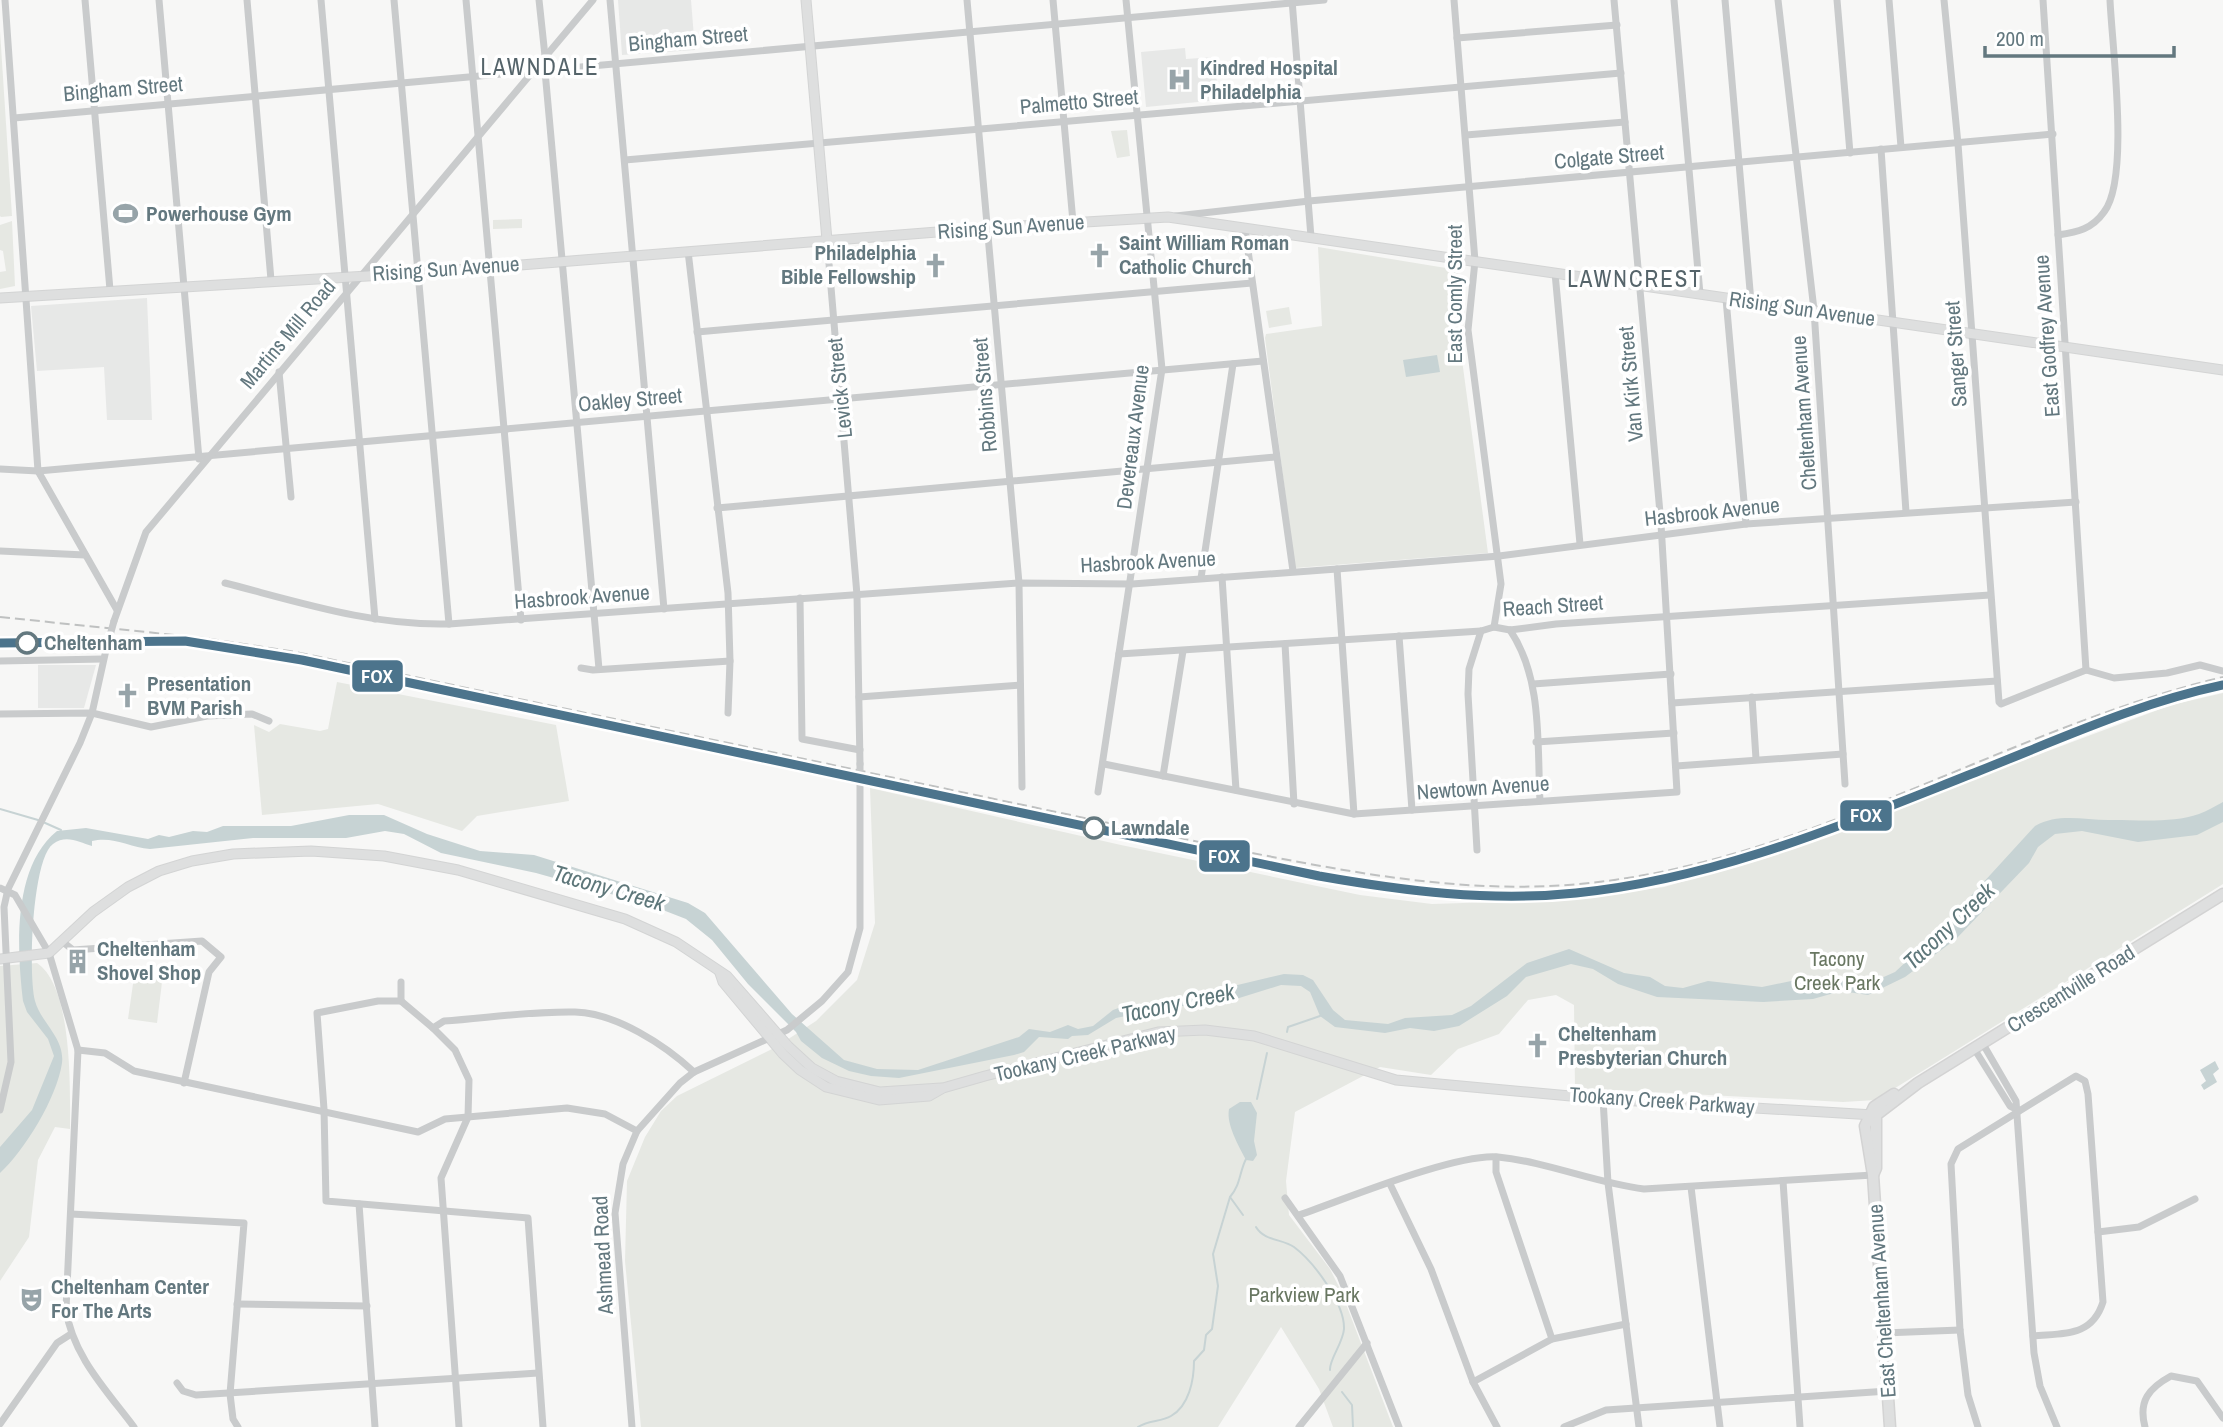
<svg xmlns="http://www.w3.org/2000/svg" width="2223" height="1427" viewBox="0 0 2223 1427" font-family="'Archivo Narrow',sans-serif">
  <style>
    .built { fill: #e7e8e7 }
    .green { fill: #e6e8e3 }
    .water { fill: #c7d3d4 }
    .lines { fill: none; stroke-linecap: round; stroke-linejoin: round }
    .stream { stroke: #c7d3d4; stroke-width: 2 }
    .major-casing { stroke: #d3d4d4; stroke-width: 11 }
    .highway-casing { stroke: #d3d3d3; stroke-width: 13 }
    .minor { stroke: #c9cbcc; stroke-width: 7 }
    .major { stroke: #dedfdf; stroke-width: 9 }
    .highway { stroke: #dedfdf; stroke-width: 10 }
    .rail { stroke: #bfc1c1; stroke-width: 2; stroke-dasharray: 10 5; stroke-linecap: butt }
    .minor-bridge { stroke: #c9cbcc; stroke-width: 7 }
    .rail-1-casing { stroke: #fff; stroke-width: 14 }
    .rail-1 { stroke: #4c748c; stroke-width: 9 }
    .stop-dot { fill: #fff; stroke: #63787f; stroke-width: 3.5 }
    .labels { text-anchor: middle; stroke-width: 7; stroke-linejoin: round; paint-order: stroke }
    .street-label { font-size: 21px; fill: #63787f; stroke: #fff }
    .poi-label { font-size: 21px; font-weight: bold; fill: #63787f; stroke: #fff; text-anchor: start }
    .stop-label { font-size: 21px; font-weight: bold; fill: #63787f; stroke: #fff; text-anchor: start }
    .park-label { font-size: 21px; fill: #697762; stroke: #fff }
    .neighbourhood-label { font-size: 23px; letter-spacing: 2px; fill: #55646a; stroke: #fff }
    .water-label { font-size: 23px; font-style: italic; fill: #5e777a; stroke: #fff }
    .line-badge { stroke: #fff; stroke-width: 2.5 }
    .badge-label { font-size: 19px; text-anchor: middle; font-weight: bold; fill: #fff }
  </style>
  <rect width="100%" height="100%" fill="#f7f7f6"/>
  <g class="built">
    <path d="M618,0H691L695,50L622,55Z"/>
    <path d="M1185,48L1186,59L1214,57L1219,100L1146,107L1141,52Z"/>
    <path d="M147,298L152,420H107L104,367L37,371L31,306Z"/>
    <path d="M38,665H96L84,708H38Z"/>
  </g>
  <g class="green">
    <path d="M0,31L12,216L1,217L0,216Z"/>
    <path d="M1127,130L1130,156L1117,158L1111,131Z"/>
    <path d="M522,219V228L493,229V220Z"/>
    <path d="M12,221L15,286L0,289V272L6,271L3,251L0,250V225Z"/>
    <path d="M1318,247L1458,270L1460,345L1488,553L1295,568L1265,338L1266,334L1322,326Z"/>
    <path d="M1289,307L1292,324L1269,328L1266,311Z"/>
    <path d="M337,682L556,725L569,801L477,816L462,831L378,804L262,815L254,725L269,732L280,724L320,731L328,729Z"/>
    <path d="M2223,693V884L1876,1100L1843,1102L1575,1088L1574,1005L1556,995L1528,1000L1499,1034L1458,1049L1431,1075L1380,1067L1295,1112L1286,1181L1289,1215L1330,1269L1341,1291L1393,1427H1333L1319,1389L1281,1327L1218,1427H641L625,1261L627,1181L645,1137L661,1111L677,1096L776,1047L816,1021L857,980L875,923L870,788L1121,845L1360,895L1432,904L1562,900L1664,887L1754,861L2171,705Z"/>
    <path d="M37,963C73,987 70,1089 70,1129L55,1127L38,1160L29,1237L0,1281V966Z"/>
    <path d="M135,970L163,974L157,1023L128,1019Z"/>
  </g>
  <g class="water">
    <path d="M1437,355L1440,372L1406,377L1403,360Z"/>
    <path d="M2223,802V822L2197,835L2138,842L2082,831L2055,834L2038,847L2029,863L1956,939L1905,977L1868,995L1841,991L1813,999L1763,1002L1657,997L1618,984L1593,969L1571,964L1526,977L1507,996L1459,1026L1434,1031L1410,1028L1385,1033L1335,1027L1320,1016L1310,992L1301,986L1281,985L1236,999L1160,1009L1116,1018L1088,1035L1072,1036L1068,1039L1039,1037L1024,1052L1014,1055L899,1078L871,1076L849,1071L822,1058L801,1041L796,1032L748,984L712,940L686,919L650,905L536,873L441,853L404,834L385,831L346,838H253L150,849C129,847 113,836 92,841V846C79,842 66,834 53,844C32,859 28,975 35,1001C41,1023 65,1038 62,1063C57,1098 24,1151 0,1173V1147L32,1110L54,1056L48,1039L27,1012L23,1001C17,950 12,867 57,831L86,828L148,839L159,835L169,837L193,831L207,832L223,826H291L349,815H384L427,834L480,851L534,855L688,903L705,913L792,1014L844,1060L877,1069L918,1070L1019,1037L1029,1029L1050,1032L1068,1025L1078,1029L1093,1026L1113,1010L1124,1006L1179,999L1284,974L1303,975L1313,980L1333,1010L1345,1020L1388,1024L1405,1018L1452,1015L1471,1006L1527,963L1569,949L1624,973L1650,977L1665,986L1683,988L1708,981L1762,987L1796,980H1877L1895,972L1938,932L2035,826C2060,812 2086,821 2113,820C2140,820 2174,823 2199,814C2207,811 2215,806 2223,802Z"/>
    <path d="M2215,1061L2219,1069L2213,1074L2217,1082L2204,1090L2201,1085L2206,1081L2200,1070Z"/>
    <path d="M1240,1102H1251L1257,1113L1254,1141L1257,1155L1253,1161L1246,1160C1239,1146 1226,1125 1229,1109Z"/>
  </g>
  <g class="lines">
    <g class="stream">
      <path d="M0,809L38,820"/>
      <path d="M43,822L61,830"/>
      <path d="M1287,1032L1288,1027L1320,1016"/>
      <path d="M1257,1099L1267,1053"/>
      <path d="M1243,1215L1230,1197C1241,1184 1239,1173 1246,1159"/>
      <path d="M1256,1227C1264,1241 1283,1239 1294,1247C1314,1262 1345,1304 1344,1329C1343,1343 1329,1360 1330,1370"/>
      <path d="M1342,1392L1352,1405L1353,1427"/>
      <path d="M1138,1427C1148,1420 1161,1422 1171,1416C1189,1406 1194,1380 1194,1361L1204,1350L1206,1335L1212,1329L1218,1286L1213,1254L1230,1197"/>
    </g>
    <defs>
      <g id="major">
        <path d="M806,0L827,240"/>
        <path d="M0,298L418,273L988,228L1168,217L2223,370"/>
        <path d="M0,959L49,953L93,912L128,887L159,871L192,861L233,854L311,851L384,856L458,870L625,919L676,942L727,976L788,1046L812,1068L836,1081L880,1092L941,1088"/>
        <path d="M720,973L723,982L783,1054L800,1070L826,1087L879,1100L929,1096L943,1088L985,1076L1158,1032L1205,1030L1254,1036L1396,1080L1603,1099L1874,1115"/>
      </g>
      <g id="highway">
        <path d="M1873,1175L1876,1168V1115L1918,1083L2223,894"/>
        <path d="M1890,1427L1873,1175L1865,1126L1874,1107L1894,1094"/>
      </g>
    </defs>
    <use href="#major" class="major-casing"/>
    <use href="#highway" class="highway-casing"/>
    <g class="minor">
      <path d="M5,0L38,471L117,610"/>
      <path d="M85,0L110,290"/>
      <path d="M159,0L199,459"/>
      <path d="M247,0L271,280"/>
      <path d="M321,0L375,619"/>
      <path d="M394,0L449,624"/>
      <path d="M466,0L521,620"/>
      <path d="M539,0L545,56"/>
      <path d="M610,0L664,609"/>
      <path d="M967,0L1019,583L1022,787"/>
      <path d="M1053,0L1073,222"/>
      <path d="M1292,0L1311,237"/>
      <path d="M1454,0L1475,261L1468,330L1501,584L1494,627"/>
      <path d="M1674,0L1700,294"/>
      <path d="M1725,0L1751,302"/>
      <path d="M1778,0L1814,310L1845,784"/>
      <path d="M1837,0L1850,153"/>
      <path d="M1889,0L1901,147"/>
      <path d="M1944,0L1958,144L1999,702L2001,704L2086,670L2114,678L2167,673L2200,665L2223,671"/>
      <path d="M2043,0L2086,670"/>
      <path d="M1457,38L1617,25"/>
      <path d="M545,71L599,669"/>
      <path d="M14,118L1324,0"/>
      <path d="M1466,135L1625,122"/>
      <path d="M1881,149L1906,512"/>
      <path d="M625,160L1621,73"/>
      <path d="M1176,216L1309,201L2053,134"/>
      <path d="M1245,229L1293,571"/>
      <path d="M2058,235C2078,232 2092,229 2104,212C2130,179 2112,46 2110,0"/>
      <path d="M827,240L857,595L860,764"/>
      <path d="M688,251L728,593L730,661L728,713"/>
      <path d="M1555,273L1580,544"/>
      <path d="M1726,299L1746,524"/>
      <path d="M697,332L1252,283"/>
      <path d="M279,372L291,497"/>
      <path d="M0,469L38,471L1263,361"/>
      <path d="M717,508L1275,457"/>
      <path d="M0,551L85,555"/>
      <path d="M1337,569L1354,814"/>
      <path d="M1222,577L1236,790"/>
      <path d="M1201,578L1233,364"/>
      <path d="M225,583C299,602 372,626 449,624L1019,583L1132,584L1337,569L1499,556L1746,524L2076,502"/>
      <path d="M800,598L802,739L860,750"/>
      <path d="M114,621L146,532L593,0"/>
      <path d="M1510,630C1543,679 1537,744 1540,801"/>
      <path d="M1399,636L1412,810"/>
      <path d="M1285,644L1294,804"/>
      <path d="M1119,654L1481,631L1494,627L1510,630L1556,624L1990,595"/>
      <path d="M0,661L103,659"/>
      <path d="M581,668L593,670L730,661"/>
      <path d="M1533,684L1671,674"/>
      <path d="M859,697L1020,685"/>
      <path d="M1752,697L1756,759"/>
      <path d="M1672,703L1997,681"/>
      <path d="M0,714L92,713L151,727L207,716L252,714L269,721"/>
      <path d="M1536,742L1674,733"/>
      <path d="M1104,764L1354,814L1677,792L1661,524L1614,0"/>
      <path d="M1676,766L1843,754"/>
      <path d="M1163,776L1183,651"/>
      <path d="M1098,792L1162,369L1126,0"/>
      <path d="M1477,850L1468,694L1469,669L1481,631"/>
      <path d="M0,888L15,895L49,953L78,1050L66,1309C72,1355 107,1391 134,1427"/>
      <path d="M63,942L73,950L202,941L221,957L209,972L184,1083"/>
      <path d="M401,1001V982"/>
      <path d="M433,1028L455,1050L469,1080L468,1117L441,1178L459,1427"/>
      <path d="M1983,1044L2016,1101L2034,1353L2040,1386L2057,1427"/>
      <path d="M78,1050L105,1053L134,1071L418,1132L445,1119L567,1108L605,1114L637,1131"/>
      <path d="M1975,1050L2010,1106L2018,1110"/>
      <path d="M1603,1099L1608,1183L1639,1427"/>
      <path d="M0,1110L11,1062L4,907L8,889L80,743L92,713L106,650"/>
      <path d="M1496,1157V1172L1552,1339"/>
      <path d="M1783,1181L1800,1427"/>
      <path d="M1390,1184L1431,1269L1473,1382L1497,1427"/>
      <path d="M1691,1187L1720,1427"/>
      <path d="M1285,1198L1340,1276L1399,1427"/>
      <path d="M359,1204L375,1427"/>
      <path d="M71,1214L244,1223L230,1394L233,1419L238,1427"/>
      <path d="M1299,1215C1343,1200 1456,1153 1498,1157C1548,1162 1595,1183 1644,1189L1873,1175"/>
      <path d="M2098,1232L2139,1227L2195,1199"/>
      <path d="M237,1304L367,1306"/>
      <path d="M1884,1333L1960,1330"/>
      <path d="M1473,1382L1552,1339L1626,1324"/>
      <path d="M177,1383L183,1391L196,1395L538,1373"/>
      <path d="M0,1424L57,1343L71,1334"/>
      <path d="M543,1427L528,1218L326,1201L324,1109L317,1013L378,1001H401L433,1028L444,1021C487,1018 532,1011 575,1012C616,1013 665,1045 694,1072"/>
      <path d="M632,1427L615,1213L623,1164L637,1131L680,1083L694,1072L787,1030L822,1001L848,972L860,928V776"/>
      <path d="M1299,1427L1367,1343"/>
      <path d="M1564,1427L1606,1410L1888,1391"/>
      <path d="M1978,1427L1968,1395L1960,1330L1951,1164L1958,1149L2076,1076L2085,1081L2088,1094L2103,1302C2092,1337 2064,1333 2033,1336"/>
      <path d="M2145,1427C2138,1401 2149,1388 2171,1376L2197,1381L2223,1418"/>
    </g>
    <use href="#major" class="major"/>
    <use href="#highway" class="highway"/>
    <path class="rail" d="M0,617L204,638L296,652L1232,849C1344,871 1453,893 1568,885C1800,868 2001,730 2223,677"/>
    <g class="minor-bridge">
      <path d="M106,650L114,621"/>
      <path d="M860,764V776"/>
    </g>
    <defs>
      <path id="rail-1" d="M0,643L185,641L302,660L1319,876C1404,891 1490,902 1576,893C1718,879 1849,822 1979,771C2060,739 2138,703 2223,685"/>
    </defs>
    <use href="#rail-1" class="rail-1-casing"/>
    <use href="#rail-1" class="rail-1"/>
  </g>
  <defs>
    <symbol id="hospital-bare" viewBox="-9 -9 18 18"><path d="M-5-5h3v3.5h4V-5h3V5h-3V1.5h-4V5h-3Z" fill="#97a4a9" stroke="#fff" stroke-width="2.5" paint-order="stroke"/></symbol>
    <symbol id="stadium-bare" viewBox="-9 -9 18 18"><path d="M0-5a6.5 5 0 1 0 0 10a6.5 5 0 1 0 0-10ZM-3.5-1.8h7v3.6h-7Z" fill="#97a4a9" stroke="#fff" stroke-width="2.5" paint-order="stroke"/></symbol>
    <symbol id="church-bare" viewBox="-9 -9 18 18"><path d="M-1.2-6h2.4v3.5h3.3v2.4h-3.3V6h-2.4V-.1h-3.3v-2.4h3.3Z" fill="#97a4a9" stroke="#fff" stroke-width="2.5" paint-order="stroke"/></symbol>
    <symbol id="building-bare" viewBox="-9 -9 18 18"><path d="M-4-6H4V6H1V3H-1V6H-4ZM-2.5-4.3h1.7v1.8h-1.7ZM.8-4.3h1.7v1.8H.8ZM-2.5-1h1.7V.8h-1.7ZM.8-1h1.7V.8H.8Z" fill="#97a4a9" stroke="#fff" stroke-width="2.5" paint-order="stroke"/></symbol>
    <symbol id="theatre-bare" viewBox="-9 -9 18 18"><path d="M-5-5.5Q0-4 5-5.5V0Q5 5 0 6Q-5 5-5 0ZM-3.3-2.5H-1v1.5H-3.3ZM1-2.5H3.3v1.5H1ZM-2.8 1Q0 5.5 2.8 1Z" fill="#97a4a9" stroke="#fff" stroke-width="2.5" paint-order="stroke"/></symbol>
  </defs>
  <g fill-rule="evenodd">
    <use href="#hospital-bare" x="1162" y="62" width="35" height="35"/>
    <use href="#stadium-bare" x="108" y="196" width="35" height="35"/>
    <use href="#church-bare" x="1082" y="238" width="35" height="35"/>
    <use href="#church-bare" x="918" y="248" width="35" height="35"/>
    <use href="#church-bare" x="110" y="678" width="35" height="35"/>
    <use href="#building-bare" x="60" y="944" width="35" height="35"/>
    <use href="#church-bare" x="1520" y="1028" width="35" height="35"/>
    <use href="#theatre-bare" x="14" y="1282" width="35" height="35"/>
  </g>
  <g class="stop-dot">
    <circle cx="27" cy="643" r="10"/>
    <circle cx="1094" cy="828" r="10"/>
  </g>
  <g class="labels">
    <g class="street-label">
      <text transform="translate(688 39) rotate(-5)" y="7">Bingham Street</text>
      <text transform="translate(123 89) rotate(-5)" y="7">Bingham Street</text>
      <text transform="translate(1079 102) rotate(-5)" y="7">Palmetto Street</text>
      <text transform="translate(1609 157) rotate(-5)" y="7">Colgate Street</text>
      <text transform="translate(1011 227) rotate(-4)" y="7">Rising Sun Avenue</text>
      <text transform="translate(446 269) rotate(-4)" y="7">Rising Sun Avenue</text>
      <text transform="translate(1455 294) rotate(-90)" y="7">East Comly Street</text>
      <text transform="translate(1802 309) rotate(8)" y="7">Rising Sun Avenue</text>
      <text transform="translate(288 334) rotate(-50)" y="7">Martins Mill Road</text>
      <text transform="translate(2047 336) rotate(-94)" y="7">East Godfrey Avenue</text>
      <text transform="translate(1956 354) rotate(-94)" y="7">Sanger Street</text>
      <text transform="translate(1631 384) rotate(-95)" y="7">Van Kirk Street</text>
      <text transform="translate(840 388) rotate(-96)" y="7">Levick Street</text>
      <text transform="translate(985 395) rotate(-95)" y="7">Robbins Street</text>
      <text transform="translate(630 400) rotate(-5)" y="7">Oakley Street</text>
      <text transform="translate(1804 413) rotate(-94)" y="7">Cheltenham Avenue</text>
      <text transform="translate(1133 437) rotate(-83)" y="7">Devereaux Avenue</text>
      <text transform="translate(1712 512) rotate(-6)" y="7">Hasbrook Avenue</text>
      <text transform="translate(1148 562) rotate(-3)" y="7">Hasbrook Avenue</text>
      <text transform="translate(582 597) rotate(-4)" y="7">Hasbrook Avenue</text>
      <text transform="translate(1553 606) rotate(-4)" y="7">Reach Street</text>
      <text transform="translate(1483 788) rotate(-4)" y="7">Newtown Avenue</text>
      <text transform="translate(2071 989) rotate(-32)" y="7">Crescentville Road</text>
      <text transform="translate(1085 1054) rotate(-13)" y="7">Tookany Creek Parkway</text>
      <text transform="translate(1662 1101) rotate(4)" y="7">Tookany Creek Parkway</text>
      <text transform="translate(603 1255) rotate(-93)" y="7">Ashmead Road</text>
      <text transform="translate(1882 1301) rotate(-94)" y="7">East Cheltenham Avenue</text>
    </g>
    <g class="poi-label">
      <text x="1200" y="75">Kindred Hospital<tspan x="1200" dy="24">Philadelphia</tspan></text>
      <text x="146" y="221">Powerhouse Gym</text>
      <text x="1119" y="250">Saint William Roman<tspan x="1119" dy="24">Catholic Church</tspan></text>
      <text x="916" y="260" text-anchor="end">Philadelphia<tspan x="916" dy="24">Bible Fellowship</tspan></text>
      <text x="147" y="691">Presentation<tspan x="147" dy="24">BVM Parish</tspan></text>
      <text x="97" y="956">Cheltenham<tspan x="97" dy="24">Shovel Shop</tspan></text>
      <text x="1558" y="1041">Cheltenham<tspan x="1558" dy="24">Presbyterian Church</tspan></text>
      <text x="51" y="1294">Cheltenham Center<tspan x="51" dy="24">For The Arts</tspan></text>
    </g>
    <g class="stop-label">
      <text x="44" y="650">Cheltenham</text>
      <text x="1111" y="835">Lawndale</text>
    </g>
    <g class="park-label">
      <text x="1837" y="966">Tacony<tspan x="1837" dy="24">Creek Park</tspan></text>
      <text x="1304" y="1302">Parkview Park</text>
    </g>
    <g class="neighbourhood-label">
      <text x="540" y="75">LAWNDALE</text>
      <text x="1635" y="287">LAWNCREST</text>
    </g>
    <g class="water-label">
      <text transform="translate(609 888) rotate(16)" y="8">Tacony Creek</text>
      <text transform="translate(1949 926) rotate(-43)" y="8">Tacony Creek</text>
      <text transform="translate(1178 1003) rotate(-12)" y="8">Tacony Creek</text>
    </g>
  </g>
  <g class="line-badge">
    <rect x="351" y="659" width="53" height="34" rx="7" fill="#4c748c"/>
    <rect x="1839" y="799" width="54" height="33" rx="7" fill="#4c748c"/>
    <rect x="1198" y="839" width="53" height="34" rx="7" fill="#4c748c"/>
  </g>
  <g class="badge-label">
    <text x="377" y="683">FOX</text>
    <text x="1866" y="822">FOX</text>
    <text x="1224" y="863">FOX</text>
  </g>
  <path d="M1985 46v10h189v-10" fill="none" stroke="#63787f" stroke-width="3.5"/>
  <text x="1996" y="46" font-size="21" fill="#63787f" stroke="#ffffff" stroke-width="5" paint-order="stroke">200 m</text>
</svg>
